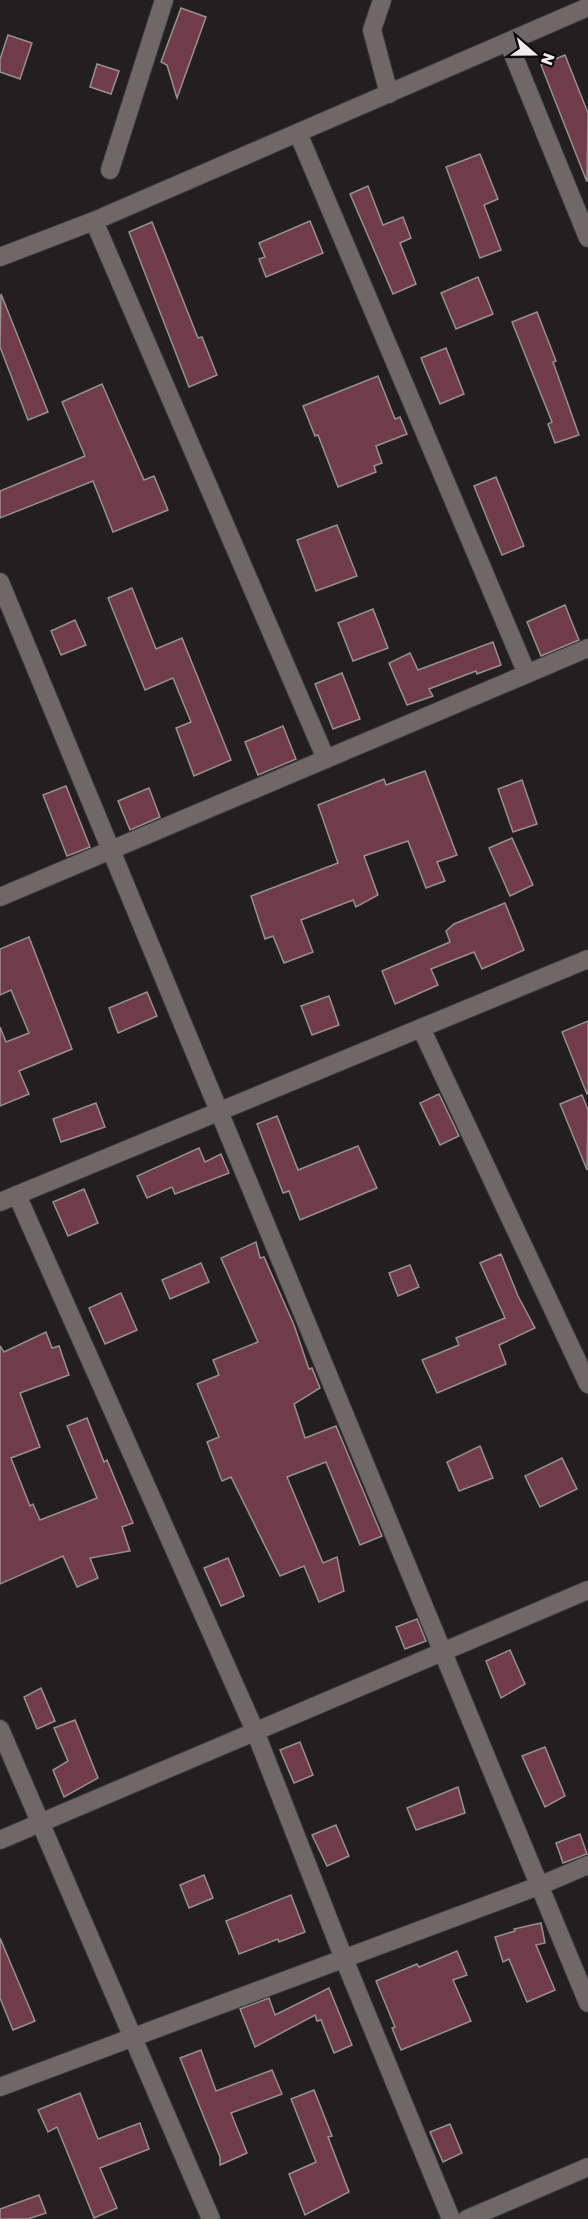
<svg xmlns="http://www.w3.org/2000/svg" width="588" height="2219" viewBox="0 0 588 2219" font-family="Rubik,sans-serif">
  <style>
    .building { fill: #703c49; stroke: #969091; stroke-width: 1.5 }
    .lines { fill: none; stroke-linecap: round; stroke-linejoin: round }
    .minor-casing { stroke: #3e3a3b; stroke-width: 20 }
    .minor { stroke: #6e6869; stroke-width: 18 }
  </style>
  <rect width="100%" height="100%" fill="#231e1f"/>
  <g class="building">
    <path d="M181,8L206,17L177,98L167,65L161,62Z"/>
    <path d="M8,35L32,43L20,79L0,72V59Z"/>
    <path d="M565,55L588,113L587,182L541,65Z"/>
    <path d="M97,64L119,71L111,94L90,87Z"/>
    <path d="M480,154L498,199L484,205L501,250L480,258L446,167Z"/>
    <path d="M368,186L383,225L403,217L411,238L400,243L416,284L393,294L350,194Z"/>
    <path d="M310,221L323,253L266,277L259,259L265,257L259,243Z"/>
    <path d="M152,222L198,338L202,337L217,375L189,387L129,232Z"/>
    <path d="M478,277L493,314L456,329L441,293Z"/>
    <path d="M1,294L48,412L28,420L0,347Z"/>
    <path d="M537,312L556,361L553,362L579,435L555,443L548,424L552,422L512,322Z"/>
    <path d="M446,348L464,394L440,404L421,358Z"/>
    <path d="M378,376L395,419L400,417L407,434L376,446L382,463L374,466L376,472L338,487L318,435L315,436L303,406Z"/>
    <path d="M102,384L144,480L154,476L168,510L113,532L93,481L0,518V491L85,456L62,402Z"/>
    <path d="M496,477L524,546L502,555L474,486Z"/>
    <path d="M337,525L357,576L316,591L297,540Z"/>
    <path d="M132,588L156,649L182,638L231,760L194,776L176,728L191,722L173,678L145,690L108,598Z"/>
    <path d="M565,605L579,640L541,656L527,622Z"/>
    <path d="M373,609L388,648L353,661L338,623Z"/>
    <path d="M75,620L86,645L61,655L51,631Z"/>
    <path d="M493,642L501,665L477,674L476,671L429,689L433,696L407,705L389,663L410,653L418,670Z"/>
    <path d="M342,673L360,719L333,729L315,684Z"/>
    <path d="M283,726L296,759L258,775L245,742Z"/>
    <path d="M425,771L457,855L437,862L445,881L426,888L408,841L364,856L378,895L356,907L353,900L301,920L313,952L284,963L273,936L265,939L251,896L338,863L318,805L384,779L386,785Z"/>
    <path d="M522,780L537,824L513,832L498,789Z"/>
    <path d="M66,786L90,847L67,856L43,795Z"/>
    <path d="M149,788L160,817L130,830L118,801Z"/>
    <path d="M512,838L533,885L510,896L489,848Z"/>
    <path d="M505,903L524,950L482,969L474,952L431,969L438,985L395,1004L382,971L450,942L446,931L454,924Z"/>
    <path d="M29,937L72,1049L19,1071L29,1094L0,1106V1027L6,1042L29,1033L11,990L0,995V949Z"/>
    <path d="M147,992L157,1016L118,1033L109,1008Z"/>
    <path d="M329,996L339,1025L312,1035L301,1006Z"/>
    <path d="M588,1021V1094H587L562,1032Z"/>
    <path d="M439,1094L459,1136L440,1145L420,1103Z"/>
    <path d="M582,1095L588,1110L587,1170L560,1104Z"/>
    <path d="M96,1103L105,1127L61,1142L53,1119Z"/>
    <path d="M277,1116L298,1170L358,1146L377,1188L300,1220L289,1191L283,1193L257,1124Z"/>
    <path d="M199,1148L205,1162L221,1154L229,1173L175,1194L172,1187L147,1198L137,1176Z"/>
    <path d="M84,1189L98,1223L68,1236L53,1202Z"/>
    <path d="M256,1242L260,1258L264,1257L294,1325L309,1369L312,1368L320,1388L294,1404L305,1438L336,1426L382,1536L360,1545L326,1462L287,1477L323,1563L337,1557L344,1591L319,1602L304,1566L280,1576L231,1477L222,1481L207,1442L219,1437L197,1384L219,1375L213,1360L258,1342L221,1258Z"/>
    <path d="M501,1254L518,1296L535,1328L499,1345L506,1364L437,1393L422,1360L459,1345L456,1338L505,1318L480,1263Z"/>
    <path d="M201,1263L209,1282L170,1299L162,1280Z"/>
    <path d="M410,1265L419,1287L398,1296L389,1273Z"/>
    <path d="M121,1293L137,1330L105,1344L89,1308Z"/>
    <path d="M46,1332L52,1348L59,1346L69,1375L20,1393L40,1447L11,1458L30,1506L33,1504L40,1520L97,1498L67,1426L87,1418L104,1462L107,1460L133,1523L122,1527L130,1551L90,1558L98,1578L77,1587L63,1556L0,1584V1346L4,1352Z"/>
    <path d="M480,1446L493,1478L459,1491L447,1462Z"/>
    <path d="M562,1458L577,1489L540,1507L525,1476Z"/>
    <path d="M228,1558L244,1596L221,1606L204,1568Z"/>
    <path d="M417,1619L426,1641L405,1649L396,1627Z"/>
    <path d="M510,1650L525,1684L501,1698L486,1661Z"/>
    <path d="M41,1688L55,1721L37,1729L24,1697Z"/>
    <path d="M75,1720L98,1778L64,1797L53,1770L68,1761L54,1728Z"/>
    <path d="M300,1742L313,1775L294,1783L280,1750Z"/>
    <path d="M545,1747L565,1796L545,1807L522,1756Z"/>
    <path d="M458,1787L465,1813L416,1830L407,1808Z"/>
    <path d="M336,1825L349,1856L327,1866L312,1835Z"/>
    <path d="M580,1834L587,1854L563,1863L556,1843Z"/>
    <path d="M204,1875L213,1898L189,1908L180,1885Z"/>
    <path d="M291,1895L305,1932L279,1942L278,1939L239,1954L226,1921Z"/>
    <path d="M541,1923L545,1943L536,1945L555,1990L527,2002L509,1959L503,1962L495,1937L515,1931L514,1929Z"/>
    <path d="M0,1938L35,2021L13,2030L0,1998Z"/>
    <path d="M457,1951L467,1975L453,1980L471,2021L401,2050L392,2028L395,2027L376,1981L417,1964L419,1967Z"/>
    <path d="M329,1988L352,2045L334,2053L321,2020L317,2021L315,2015L255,2047L240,2009L269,1998L275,2015Z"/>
    <path d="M201,2050L216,2091L272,2070L282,2094L231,2113L247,2153L220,2165V2157L180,2058Z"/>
    <path d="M314,2090L332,2136L328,2137L349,2192L305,2215L289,2174L316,2162L291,2099Z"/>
    <path d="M80,2093L98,2139L140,2123L149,2149L100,2168L117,2208L94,2218L57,2127L48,2132L38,2110Z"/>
    <path d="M450,2124L462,2153L443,2162L430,2132Z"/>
    <path d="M39,2195L46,2213L28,2219H0V2209Z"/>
  </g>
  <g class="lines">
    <defs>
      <g id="minor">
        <path d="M382,0L372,30L389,94"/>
        <path d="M508,42L588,238"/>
        <path d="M298,133L527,674"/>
        <path d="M110,170L164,0"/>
        <path d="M94,221L326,759"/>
        <path d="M0,257L94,221L588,7"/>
        <path d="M0,582L588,2003"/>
        <path d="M0,897L588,648"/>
        <path d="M421,1028L588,1384"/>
        <path d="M17,1195L255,1731L344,1959L451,2219"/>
        <path d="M0,1202L588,959"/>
        <path d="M0,1729L211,2219"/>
        <path d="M0,1840L588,1590"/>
        <path d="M0,2087L541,1885L588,1865"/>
        <path d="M467,2219L588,2167"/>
      </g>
    </defs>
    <use href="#minor" class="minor-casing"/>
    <use href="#minor" class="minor"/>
  </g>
  <g transform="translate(534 54) rotate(110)" stroke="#0b0909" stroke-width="4.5" paint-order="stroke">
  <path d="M0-4.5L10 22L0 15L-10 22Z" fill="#f0edee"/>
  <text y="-9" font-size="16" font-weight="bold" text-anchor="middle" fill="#f0edee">N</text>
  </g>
</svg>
